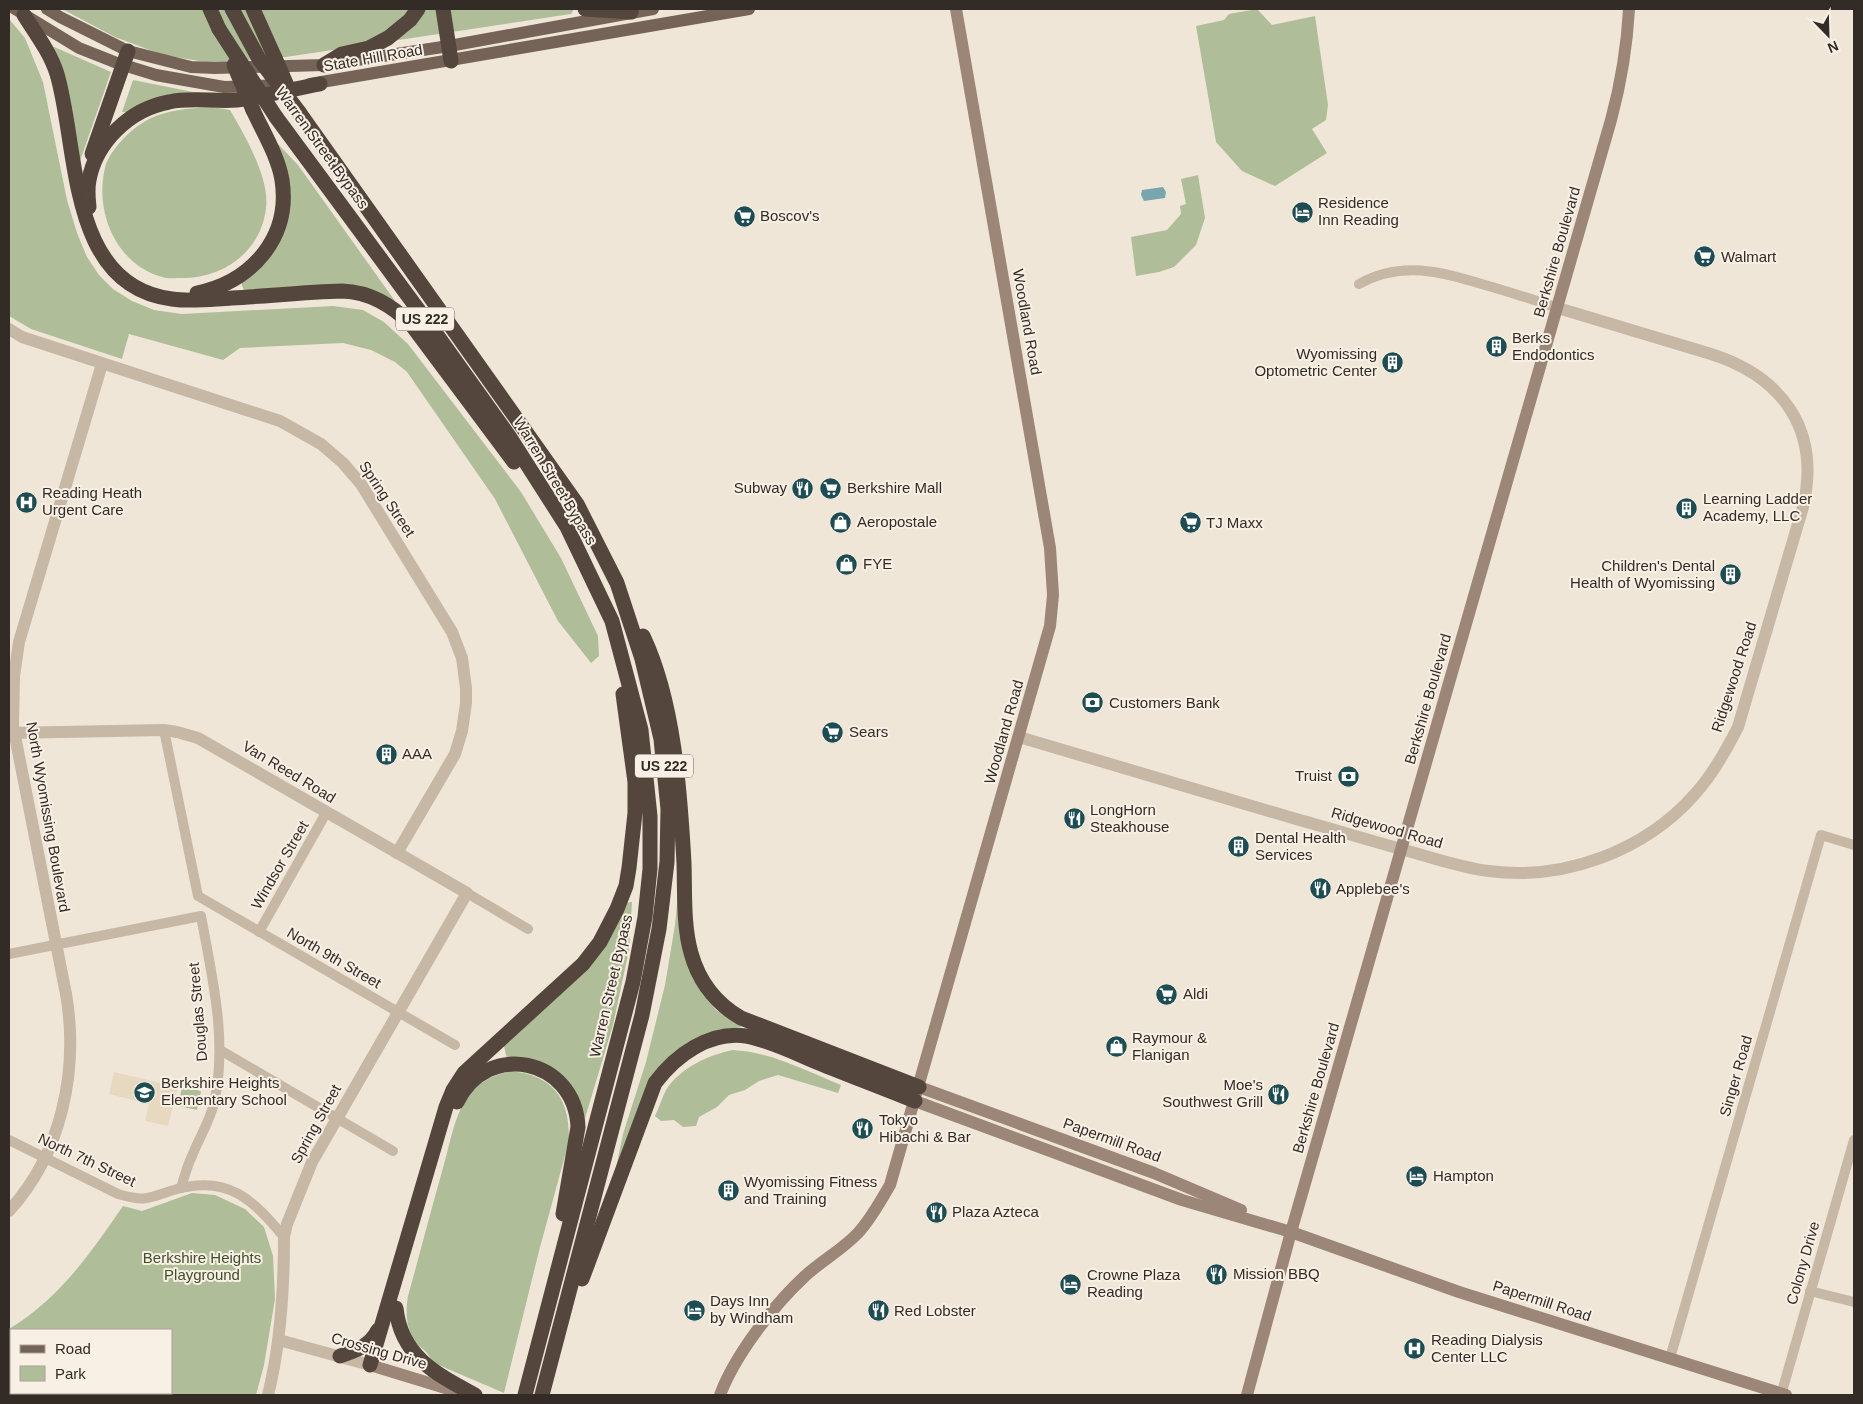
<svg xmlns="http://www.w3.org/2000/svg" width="1863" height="1404" viewBox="0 0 1863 1404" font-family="Arial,sans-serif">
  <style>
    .green { fill: #afbe99; fill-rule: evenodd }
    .plaza { fill: #e7d8c0 }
    .water { fill: #79a6ac }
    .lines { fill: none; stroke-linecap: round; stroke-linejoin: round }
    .minor { stroke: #c7b7a5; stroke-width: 10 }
    .tertiary { stroke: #c7b7a5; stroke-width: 12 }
    .secondary { stroke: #9b8677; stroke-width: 12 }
    .primary { stroke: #756358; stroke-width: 12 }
    .motorway { stroke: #54463d; stroke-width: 15 }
    .motorway-bridge { stroke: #54463d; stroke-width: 15 }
    .labels { text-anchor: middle; stroke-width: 4; stroke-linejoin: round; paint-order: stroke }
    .shield { fill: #f8f0e4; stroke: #6e665f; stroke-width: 1 }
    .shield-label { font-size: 14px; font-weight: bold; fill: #332b26 }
    .street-label { font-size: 15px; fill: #332b26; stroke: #f8f0e4 }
    .poi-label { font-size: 15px; fill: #332b26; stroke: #f8f0e4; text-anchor: start }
    .park-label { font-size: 15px; fill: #40502b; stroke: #f8f0e4 }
  </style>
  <rect width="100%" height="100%" fill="#f0e6d8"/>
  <g class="green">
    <path d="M62,9H574L571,14L286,57L212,63L163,55L115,37Z"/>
    <path d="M1257,9L1272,25L1315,16L1328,105L1326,120L1312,129L1327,153L1275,186L1242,171L1216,142L1196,26L1224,20L1229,14Z"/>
    <path d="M9,19L25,38L43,82L67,200L77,233L87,257L99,275L113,289L132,301L154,310L182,314L333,306L363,310L384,322L408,344L521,492L561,558L598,636L599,656L591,663L558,621L495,499L407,372L395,362L371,350L343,343L240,348L223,360L129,334L122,359L31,329L9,316Z"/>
    <path d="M52,46L111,72L79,164Z"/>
    <path d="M133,80L198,93L128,112H122Z"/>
    <path d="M212,107L230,110C244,134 270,178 266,208C261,253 221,280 178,278C173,278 167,279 162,277C115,264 93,209 106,164C110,154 118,144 126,136C151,111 178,109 212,107Z"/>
    <path d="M278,144L298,165L395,301L379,293L244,291L241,282L277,242L275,146Z"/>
    <path d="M1198,175L1205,218L1196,245L1174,267L1159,272L1136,276L1131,237L1167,230L1181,214L1180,206L1186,204L1181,179Z"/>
    <path d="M680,874L693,979L703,995L716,1010L742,1027L723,1029L704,1034L687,1043L659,1067L615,1172L623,1134L646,1062L665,985L675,925Z"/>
    <path d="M632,902L629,950L613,1025L583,1125C574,1101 569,1072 542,1063C531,1060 518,1060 507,1059L503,1042L538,1012L624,903Z"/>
    <path d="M733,1050C771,1052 806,1071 841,1085L838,1093L778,1075L759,1081L745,1090L729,1095L717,1107L699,1117L696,1126L683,1127L674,1120L661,1121L655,1116C659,1108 662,1098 666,1090C680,1068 708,1055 733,1050Z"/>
    <path d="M510,1071C553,1075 570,1098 569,1141L539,1251L504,1393L434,1363C431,1359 430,1357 427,1353C425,1350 421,1348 418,1345C406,1331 405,1313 408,1296C420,1253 431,1210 443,1168C450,1144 454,1116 468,1096C478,1082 494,1075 510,1071Z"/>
    <path d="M182,1087L201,1091L197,1110L178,1106Z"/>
    <path d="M192,1193L215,1195L245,1209L264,1227L273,1256L275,1299L264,1365L256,1395H9V1329C60,1298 90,1254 123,1206L142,1211ZM11,1330H171V1393H11Z"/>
  </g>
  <path class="plaza" d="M114,1072L178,1087L168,1126L145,1121L149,1104L109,1094Z"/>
  <path class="water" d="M1163,187L1166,192L1165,198L1144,201L1141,195L1142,190Z"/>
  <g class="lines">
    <g class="minor">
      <path d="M1359,284C1402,260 1441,272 1485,285C1510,292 1534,300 1558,308"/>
      <path d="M164,730L198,896L455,1045"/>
      <path d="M467,893L528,929"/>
      <path d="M259,932L326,813"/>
      <path d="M9,954L201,916C212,976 228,1042 214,1103C210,1121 199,1138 192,1156C187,1166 184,1178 181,1188"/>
      <path d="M220,1050L393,1151"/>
      <path d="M9,1140L118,1194C149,1203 149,1197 177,1189C229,1175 253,1200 284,1237"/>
      <path d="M1810,1291L1854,1302"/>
      <path d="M1670,1358L1821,835L1854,845"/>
      <path d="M1781,1395L1854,1140"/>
    </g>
    <g class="tertiary">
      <path d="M9,329L22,337L280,421L321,444L343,463L361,484L452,632L462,658L466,688V703L462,731L455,754L397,853"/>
      <path d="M9,733L164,730L177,732L198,738L467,893L312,1162L287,1224L284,1237C284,1290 281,1343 268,1395"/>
      <path d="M1019,737C1112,764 1204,792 1296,819C1336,830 1375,842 1415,853C1440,860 1464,868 1489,871C1564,881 1645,851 1695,794C1713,774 1726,751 1738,727L1803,507C1821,430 1783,377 1711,354L1558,308"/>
      <path d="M9,1211C62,1153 79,1070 66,994L13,726L14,676L19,642L102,364"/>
      <path d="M279,1340L370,1365"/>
    </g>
    <g class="secondary">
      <path d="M919,1087L1154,1173L1241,1210"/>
      <path d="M915,1101L1182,1200L1291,1232L1459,1292L1786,1395"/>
      <path d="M370,1365L465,1394"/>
      <path d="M720,1395C735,1355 773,1306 804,1277C821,1261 842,1250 858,1233C871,1219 880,1202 890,1185L1050,626L1053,595L1050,548L956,9"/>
      <path d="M1247,1395L1291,1232L1611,120C1621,83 1627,47 1629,9"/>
    </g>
    <g class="primary">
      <path d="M15,9L79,48L117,63L156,75L224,87L285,85"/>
      <path d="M47,9L60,17L128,51L191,67L215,68L324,65L449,46L653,9"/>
      <path d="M310,84L749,9"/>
    </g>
    <g class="motorway">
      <path d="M210,9L219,29"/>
      <path d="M232,9L259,59"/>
      <path d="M253,9L275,58"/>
      <path d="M443,9L451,61"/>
      <path d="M585,9L631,12"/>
      <path d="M24,15C36,34 50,52 57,74C79,149 67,286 172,299C192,302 212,299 232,298C269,296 305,292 342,291C370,292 391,305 411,324L514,462"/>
      <path d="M324,65L342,54L369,48L388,38L410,20L418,9"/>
      <path d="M299,112L577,504L617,583L642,659L661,739L668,809L667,862L659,929L642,1015L542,1395"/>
      <path d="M276,117L434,331L509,436L567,527L612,621L641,730L650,816V869L645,917L633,982L525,1395"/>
      <path d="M92,154L128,51"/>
      <path d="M89,207C88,198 87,189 89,180C96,142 130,109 169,102C191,97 215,102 237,100C265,96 293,89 320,84"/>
      <path d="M197,293C251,282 291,238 282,180C278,156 263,132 253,110"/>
      <path d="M643,636C674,701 680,791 684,863C685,892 683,925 691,953C699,982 715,1003 741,1018L919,1087"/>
      <path d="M457,1102C487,1040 575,1058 578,1127L563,1214"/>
      <path d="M582,1279L655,1083C676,1055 709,1031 746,1036C769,1040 797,1054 819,1063C851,1076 883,1088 915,1101"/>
      <path d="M396,1308C401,1356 436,1374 475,1395"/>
      <path d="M340,1356C355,1351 370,1346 378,1330"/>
      <path d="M370,1365L446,1107L453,1090L464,1073L583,964L600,942L617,909L626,886L629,868L635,813V782L623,694"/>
    </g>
    <g class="motorway-bridge">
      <path d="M219,29L276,117"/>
      <path d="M275,58L288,88"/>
      <path d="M259,59L299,112"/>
      <path d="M234,65L253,110"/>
    </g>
  </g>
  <defs>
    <symbol id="hotel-disc" viewBox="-11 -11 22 22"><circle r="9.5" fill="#1d4c53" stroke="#f8f0e4"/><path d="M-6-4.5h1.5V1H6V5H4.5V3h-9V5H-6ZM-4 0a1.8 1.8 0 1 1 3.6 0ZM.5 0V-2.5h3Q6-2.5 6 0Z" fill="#fff"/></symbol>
    <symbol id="supermarket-disc" viewBox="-11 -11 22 22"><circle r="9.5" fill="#1d4c53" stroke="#f8f0e4"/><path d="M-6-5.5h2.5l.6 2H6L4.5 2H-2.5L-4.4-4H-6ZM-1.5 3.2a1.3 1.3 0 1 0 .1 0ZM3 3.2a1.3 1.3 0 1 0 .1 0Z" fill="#fff"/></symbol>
    <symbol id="building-disc" viewBox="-11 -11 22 22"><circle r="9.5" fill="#1d4c53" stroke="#f8f0e4"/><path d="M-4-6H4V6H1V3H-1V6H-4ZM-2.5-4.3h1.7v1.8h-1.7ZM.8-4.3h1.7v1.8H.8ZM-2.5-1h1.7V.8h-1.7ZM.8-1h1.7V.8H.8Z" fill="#fff"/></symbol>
    <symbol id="restaurant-disc" viewBox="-11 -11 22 22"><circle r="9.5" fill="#1d4c53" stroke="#f8f0e4"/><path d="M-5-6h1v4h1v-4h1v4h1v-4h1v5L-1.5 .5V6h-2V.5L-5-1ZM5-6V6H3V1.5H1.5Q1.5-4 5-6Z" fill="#fff"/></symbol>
    <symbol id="hospital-disc" viewBox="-11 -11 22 22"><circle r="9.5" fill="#1d4c53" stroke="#f8f0e4"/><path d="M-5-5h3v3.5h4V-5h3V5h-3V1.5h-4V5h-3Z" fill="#fff"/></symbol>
    <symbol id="shop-disc" viewBox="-11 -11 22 22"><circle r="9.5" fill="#1d4c53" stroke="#f8f0e4"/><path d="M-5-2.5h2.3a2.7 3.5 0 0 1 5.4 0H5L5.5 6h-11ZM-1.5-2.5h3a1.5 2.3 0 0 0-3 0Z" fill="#fff"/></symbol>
    <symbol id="bank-disc" viewBox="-11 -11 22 22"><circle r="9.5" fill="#1d4c53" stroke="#f8f0e4"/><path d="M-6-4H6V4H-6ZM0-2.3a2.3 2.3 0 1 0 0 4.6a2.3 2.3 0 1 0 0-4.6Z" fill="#fff"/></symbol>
    <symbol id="school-disc" viewBox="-11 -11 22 22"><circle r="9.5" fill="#1d4c53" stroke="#f8f0e4"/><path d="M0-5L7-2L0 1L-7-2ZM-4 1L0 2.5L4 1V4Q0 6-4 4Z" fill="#fff"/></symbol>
  </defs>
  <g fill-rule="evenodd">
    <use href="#hotel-disc" x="1290" y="200" width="25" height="25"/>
    <use href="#supermarket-disc" x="732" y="204" width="25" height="25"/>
    <use href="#supermarket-disc" x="1692" y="244" width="25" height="25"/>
    <use href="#building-disc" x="1484" y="334" width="25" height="25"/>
    <use href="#building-disc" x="1380" y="350" width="25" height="25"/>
    <use href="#restaurant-disc" x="790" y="476" width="25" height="25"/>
    <use href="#supermarket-disc" x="818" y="476" width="25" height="25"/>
    <use href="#hospital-disc" x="14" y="490" width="25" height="25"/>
    <use href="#building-disc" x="1674" y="496" width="25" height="25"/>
    <use href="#shop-disc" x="828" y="510" width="25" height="25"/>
    <use href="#supermarket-disc" x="1178" y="510" width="25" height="25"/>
    <use href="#shop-disc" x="834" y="552" width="25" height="25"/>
    <use href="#building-disc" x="1718" y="562" width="25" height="25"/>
    <use href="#bank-disc" x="1080" y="690" width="25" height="25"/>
    <use href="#supermarket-disc" x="820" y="720" width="25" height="25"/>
    <use href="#building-disc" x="374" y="742" width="25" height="25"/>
    <use href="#bank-disc" x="1336" y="764" width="25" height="25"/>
    <use href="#restaurant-disc" x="1062" y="806" width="25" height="25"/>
    <use href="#building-disc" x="1226" y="834" width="25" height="25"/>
    <use href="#restaurant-disc" x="1308" y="876" width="25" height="25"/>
    <use href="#supermarket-disc" x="1154" y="982" width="25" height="25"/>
    <use href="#shop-disc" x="1104" y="1034" width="25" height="25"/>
    <use href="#school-disc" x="132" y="1080" width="25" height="25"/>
    <use href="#restaurant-disc" x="1266" y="1082" width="25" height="25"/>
    <use href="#restaurant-disc" x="850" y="1116" width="25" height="25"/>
    <use href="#hotel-disc" x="1404" y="1164" width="25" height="25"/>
    <use href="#building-disc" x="716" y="1178" width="25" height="25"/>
    <use href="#restaurant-disc" x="924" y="1200" width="25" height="25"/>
    <use href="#restaurant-disc" x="1204" y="1262" width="25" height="25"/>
    <use href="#hotel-disc" x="1058" y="1272" width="25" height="25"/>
    <use href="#hotel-disc" x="682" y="1298" width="25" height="25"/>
    <use href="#restaurant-disc" x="866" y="1298" width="25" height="25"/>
    <use href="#hospital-disc" x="1402" y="1336" width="25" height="25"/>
  </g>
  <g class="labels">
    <g class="shield">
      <rect x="396" y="307.5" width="58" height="23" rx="4"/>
      <rect x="635" y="754.5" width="58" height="23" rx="4"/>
    </g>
    <g class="shield-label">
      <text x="425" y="324">US 222</text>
      <text x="664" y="771">US 222</text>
    </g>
    <g class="street-label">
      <text transform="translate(373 58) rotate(-10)" y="5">State Hill Road</text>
      <text transform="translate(322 148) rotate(54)" y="5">Warren Street Bypass</text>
      <text transform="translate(1557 252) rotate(-74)" y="5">Berkshire Boulevard</text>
      <text transform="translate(1027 322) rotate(80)" y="5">Woodland Road</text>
      <text transform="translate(555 481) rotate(59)" y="5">Warren Street Bypass</text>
      <text transform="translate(387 499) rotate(56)" y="5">Spring Street</text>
      <text transform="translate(1734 677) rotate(-72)" y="5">Ridgewood Road</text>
      <text transform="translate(1428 699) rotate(-74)" y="5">Berkshire Boulevard</text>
      <text transform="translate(1004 732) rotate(-74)" y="5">Woodland Road</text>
      <text transform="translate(289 772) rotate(31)" y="5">Van Reed Road</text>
      <text transform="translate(48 817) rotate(80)" y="5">North Wyomissing Boulevard</text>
      <text transform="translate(1387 828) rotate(16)" y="5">Ridgewood Road</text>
      <text transform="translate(280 865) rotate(-60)" y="5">Windsor Street</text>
      <text transform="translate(334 958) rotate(30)" y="5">North 9th Street</text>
      <text transform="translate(611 986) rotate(-77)" y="5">Warren Street Bypass</text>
      <text transform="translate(198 1012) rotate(-95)" y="5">Douglas Street</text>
      <text transform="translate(1736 1076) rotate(-74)" y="5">Singer Road</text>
      <text transform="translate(1316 1088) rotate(-74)" y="5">Berkshire Boulevard</text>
      <text transform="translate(316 1124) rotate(-61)" y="5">Spring Street</text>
      <text transform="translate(1112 1140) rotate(20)" y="5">Papermill Road</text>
      <text transform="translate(87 1160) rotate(25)" y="5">North 7th Street</text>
      <text transform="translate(1803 1263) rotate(-74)" y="5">Colony Drive</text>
      <text transform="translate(1542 1301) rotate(18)" y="5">Papermill Road</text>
      <text transform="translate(379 1351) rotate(16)" y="5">Crossing Drive</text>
    </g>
    <g class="poi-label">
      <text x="1318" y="208">Residence<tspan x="1318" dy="17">Inn Reading</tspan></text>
      <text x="760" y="221">Boscov's</text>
      <text x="1721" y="262">Walmart</text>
      <text x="1512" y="343">Berks<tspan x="1512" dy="17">Endodontics</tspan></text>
      <text x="1377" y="359" text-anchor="end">Wyomissing<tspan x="1377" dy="17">Optometric Center</tspan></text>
      <text x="787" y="493" text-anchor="end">Subway</text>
      <text x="847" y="493">Berkshire Mall</text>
      <text x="42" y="498">Reading Heath<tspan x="42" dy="17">Urgent Care</tspan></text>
      <text x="1703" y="504">Learning Ladder<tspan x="1703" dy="17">Academy, LLC</tspan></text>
      <text x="857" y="527">Aeropostale</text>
      <text x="1206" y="528">TJ Maxx</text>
      <text x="863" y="569">FYE</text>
      <text x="1715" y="571" text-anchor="end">Children's Dental<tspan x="1715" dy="17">Health of Wyomissing</tspan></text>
      <text x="1109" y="708">Customers Bank</text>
      <text x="849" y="737">Sears</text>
      <text x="402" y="759">AAA</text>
      <text x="1332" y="781" text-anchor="end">Truist</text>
      <text x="1090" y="815">LongHorn<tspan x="1090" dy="17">Steakhouse</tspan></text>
      <text x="1255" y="843">Dental Health<tspan x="1255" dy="17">Services</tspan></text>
      <text x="1336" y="894">Applebee's</text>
      <text x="1183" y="999">Aldi</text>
      <text x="1132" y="1043">Raymour &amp;<tspan x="1132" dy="17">Flanigan</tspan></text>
      <text x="161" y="1088">Berkshire Heights<tspan x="161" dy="17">Elementary School</tspan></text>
      <text x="1263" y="1090" text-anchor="end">Moe's<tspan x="1263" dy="17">Southwest Grill</tspan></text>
      <text x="879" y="1125">Tokyo<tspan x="879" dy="17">Hibachi &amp; Bar</tspan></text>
      <text x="1433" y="1181">Hampton</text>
      <text x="744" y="1187">Wyomissing Fitness<tspan x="744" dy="17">and Training</tspan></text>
      <text x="952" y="1217">Plaza Azteca</text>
      <text x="1233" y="1279">Mission BBQ</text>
      <text x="1087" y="1280">Crowne Plaza<tspan x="1087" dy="17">Reading</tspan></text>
      <text x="710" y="1306">Days Inn<tspan x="710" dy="17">by Windham</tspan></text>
      <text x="894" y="1316">Red Lobster</text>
      <text x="1431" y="1345">Reading Dialysis<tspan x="1431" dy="17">Center LLC</tspan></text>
    </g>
    <g class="park-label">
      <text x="202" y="1263">Berkshire Heights<tspan x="202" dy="17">Playground</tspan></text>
    </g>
  </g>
  <rect width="1863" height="1404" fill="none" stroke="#332b26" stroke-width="20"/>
  <rect x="10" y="1329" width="162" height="65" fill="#f8f0e4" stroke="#a9a198"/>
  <rect x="20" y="1345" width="25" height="8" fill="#756358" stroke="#a9a198"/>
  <text x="55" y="1354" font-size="15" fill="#332b26">Road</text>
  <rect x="20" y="1366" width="25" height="15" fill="#afbe99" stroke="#a9a198"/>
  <text x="55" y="1379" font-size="15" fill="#332b26">Park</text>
  <g transform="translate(1828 35) rotate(157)" stroke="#f8f0e4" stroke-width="4" paint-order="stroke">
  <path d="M0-4L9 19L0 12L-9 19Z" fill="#332b26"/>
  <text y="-8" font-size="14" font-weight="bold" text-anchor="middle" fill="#332b26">N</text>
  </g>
</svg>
